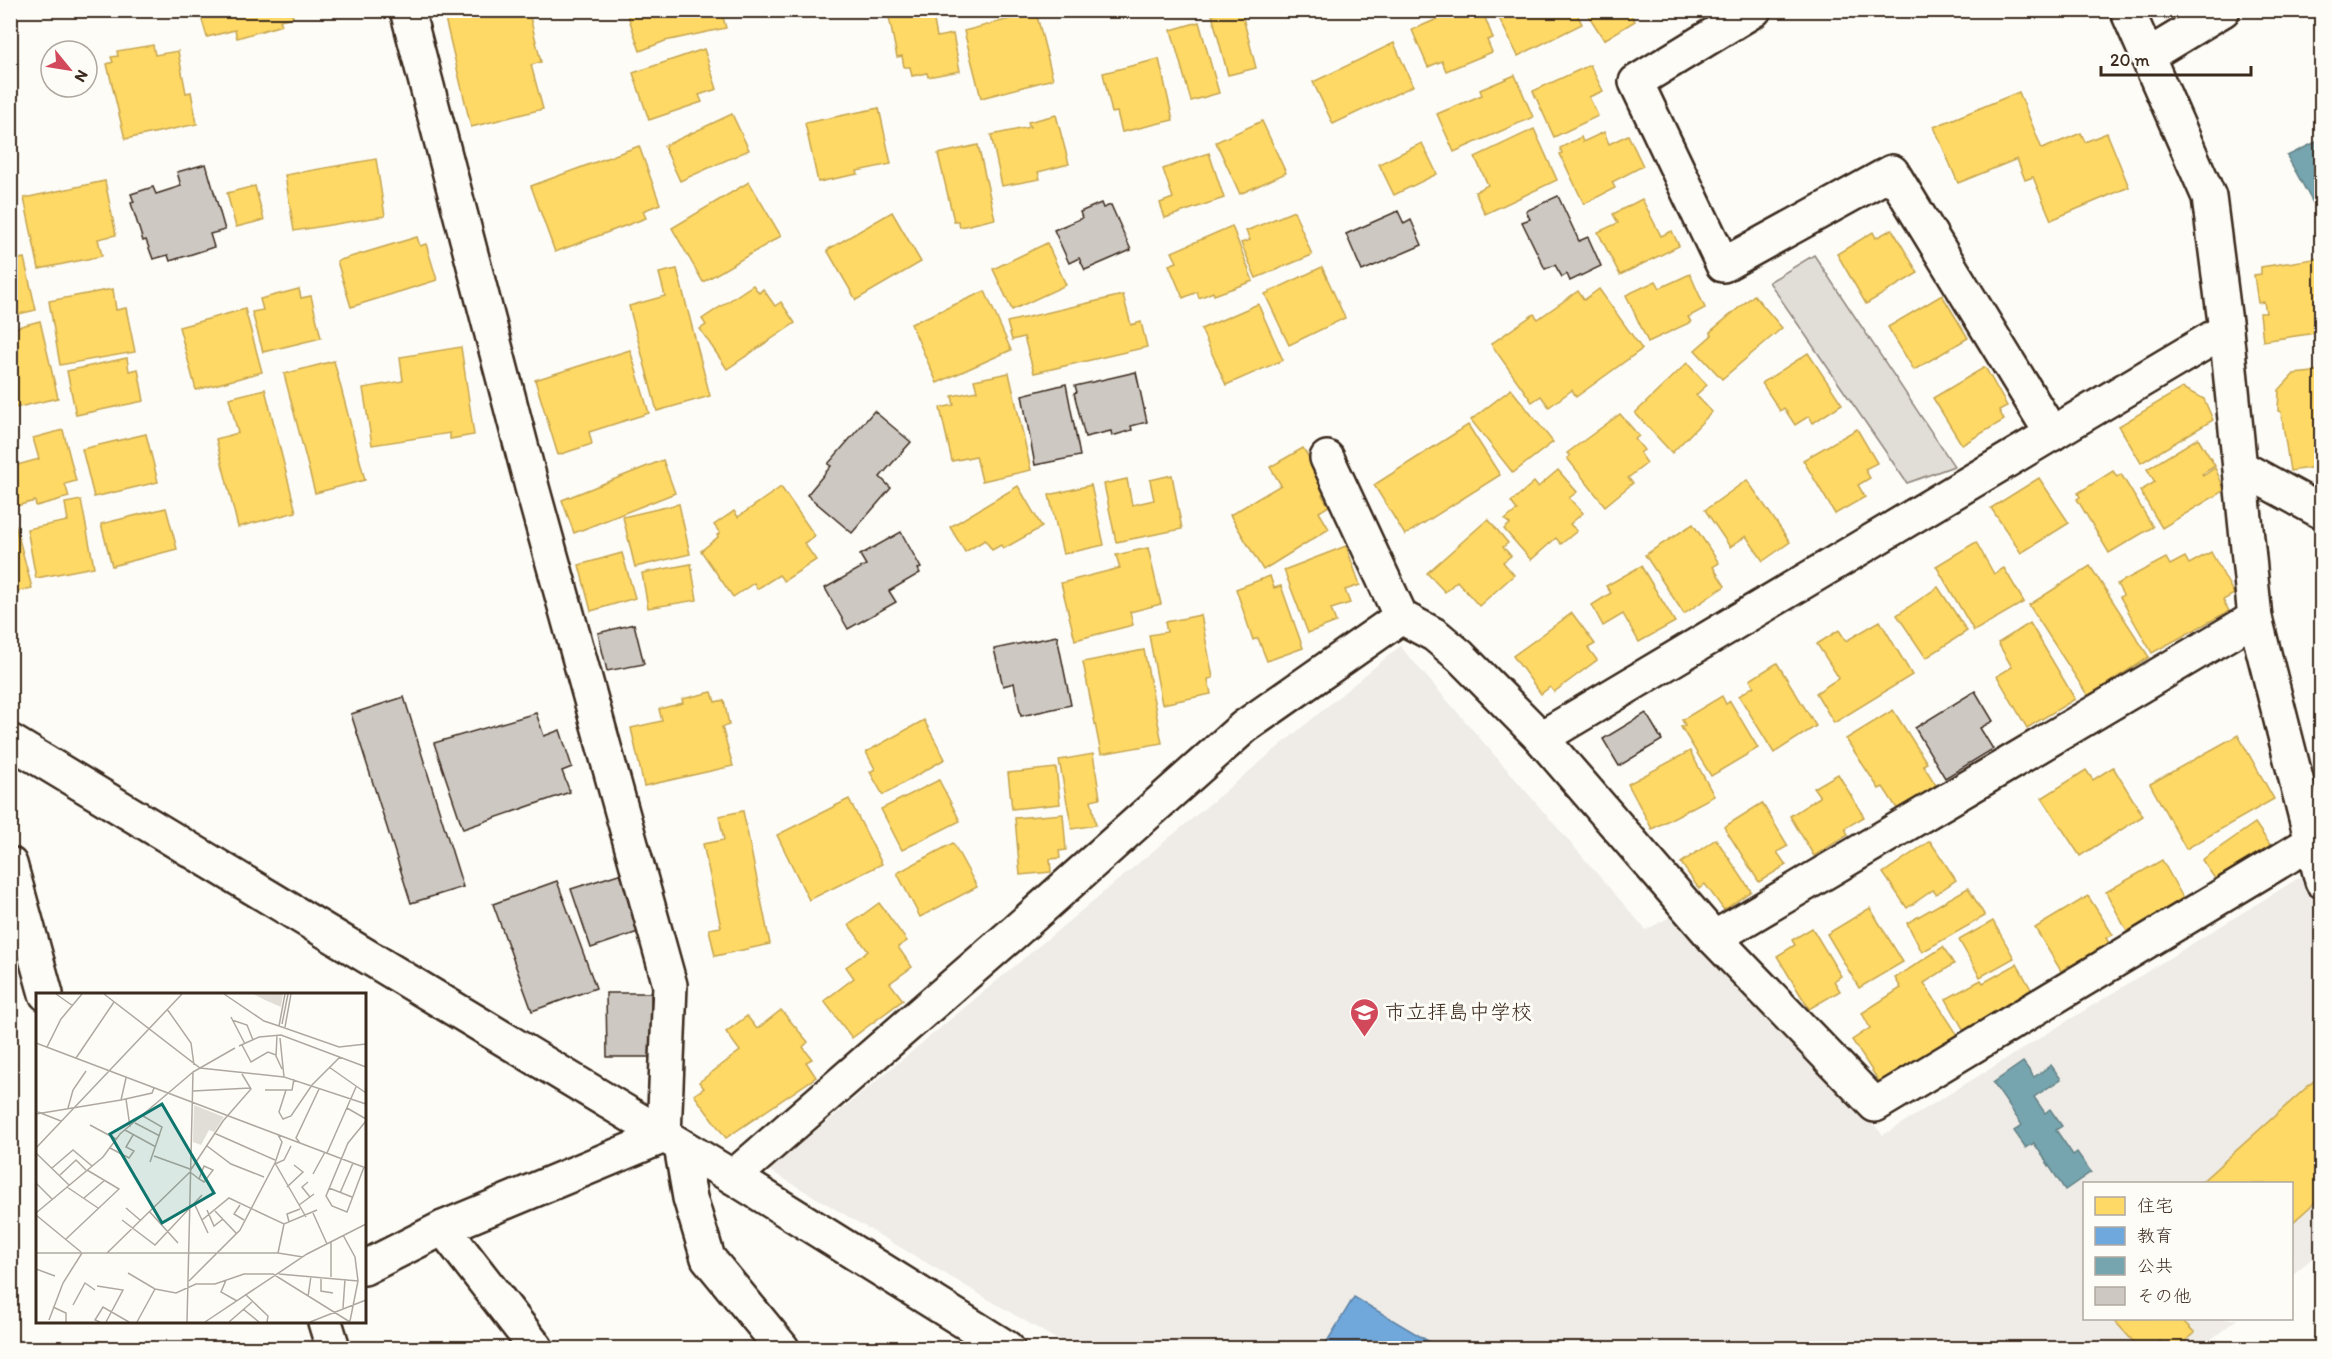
<svg xmlns="http://www.w3.org/2000/svg" width="2332" height="1359" viewBox="0 0 2332 1359" font-family="Itim,'Klee One',sans-serif">
  <style>
    .built { fill: #efece7 }
    .green { fill: #e1ded7; stroke: #8e847a; stroke-width: 1.5 }
    .homes { fill: #ffd966; stroke: #c4a450; stroke-width: 1.5 }
    .schools { fill: #6fa8dc; stroke: #5f82a3; stroke-width: 1.5 }
    .public { fill: #76a5af; stroke: #648084; stroke-width: 1.5 }
    .building { fill: #cdc8c2; stroke: #3b2a1e; stroke-width: 1.5 }
    .lines { fill: none; stroke-linecap: round; stroke-linejoin: round }
    .street-casing { stroke: #3b2a1e; stroke-width: 38 }
    .street { stroke: #fdfcf7; stroke-width: 33 }
    .labels { text-anchor: middle; stroke-width: 6; stroke-linejoin: round; paint-order: stroke }
    .poi-label { font-size: 21px; fill: #3b2a1e; stroke: #fdfcf7; text-anchor: start }
    .inset-road { fill: none; stroke: #afa8a0; stroke-width: 1.5 }
    .view { fill: #0f766e; fill-opacity: 0.15; stroke: #0f766e; stroke-width: 3 }
    .inset-edge { fill: none; stroke: #3b2a1e; stroke-width: 3 }
  </style>
  <rect width="100%" height="100%" fill="#fdfcf7"/>
  <filter id="ink" filterUnits="userSpaceOnUse"><feTurbulence type="fractalNoise" baseFrequency=".0167" numOctaves="2"/><feDisplacementMap in="SourceGraphic" scale="12" xChannelSelector="R" yChannelSelector="G"/><feConvolveMatrix kernelMatrix="1 2 1 2 8 2 1 2 1" color-interpolation-filters="sRGB"/></filter>
  <g filter="url(#ink)">
    <path class="built" d="M1400,646L1646,930L1688,907L1883,1135L2318,866L2321,878V1251L2292,1275V1184H2084V1318L2237,1319L2200,1348H1071L769,1170Z"/>
    <path class="green" d="M1814,255L1954,466L1907,483L1769,282Z"/>
    <g class="homes">
      <path d="M199,10H291L293,17L280,20L282,25L237,38L235,30L207,37Z"/>
      <path d="M443,10H519L520,15L529,13L541,62L531,65L543,109L471,127Z"/>
      <path d="M626,10H721L726,28L665,41L640,51Z"/>
      <path d="M895,10H932L937,37L953,34L960,71L928,77L927,73L912,76L910,67H904L902,56L897,57L888,12Z"/>
      <path d="M1074,10H1104L1076,17Z"/>
      <path d="M1229,10H1241L1256,68L1228,75L1212,15Z"/>
      <path d="M1458,10H1482L1493,38L1487,40L1492,52L1446,71L1442,61L1428,67L1412,30Z"/>
      <path d="M1495,10H1575L1582,24L1518,56Z"/>
      <path d="M1585,10H1628L1635,21L1604,40Z"/>
      <path d="M1036,12L1053,79L981,98L964,31Z"/>
      <path d="M1199,22L1219,93L1191,101L1171,30Z"/>
      <path d="M1394,43L1413,86L1333,124L1313,82Z"/>
      <path d="M153,45L155,55L178,51L186,93L191,92L197,124L125,139L107,64L113,62L111,57L118,56L117,51Z"/>
      <path d="M704,49L717,89L699,95L702,102L649,120L633,73Z"/>
      <path d="M1159,59L1173,120L1122,132L1117,112L1112,113L1103,73Z"/>
      <path d="M1590,65L1603,91L1589,97L1598,116L1554,137L1533,91Z"/>
      <path d="M1515,75L1533,117L1454,152L1437,114L1482,95L1480,90Z"/>
      <path d="M2019,92L2042,149L2081,133L2085,142L2107,133L2129,187L2051,220L2033,177L2025,180L2017,159L1958,183L1934,127Z"/>
      <path d="M879,108L891,164L857,171L858,174L818,182L805,123Z"/>
      <path d="M732,114L749,150L680,181L664,146Z"/>
      <path d="M1056,115L1069,164L1038,172L1040,179L1002,186L991,135L1030,127L1028,122Z"/>
      <path d="M1262,121L1286,173L1240,194L1216,142Z"/>
      <path d="M1534,129L1557,180L1485,214L1475,192L1488,185L1475,157Z"/>
      <path d="M1604,132L1609,144L1628,135L1643,166L1612,182L1615,188L1584,204L1560,154L1562,153L1560,148L1581,137L1583,142Z"/>
      <path d="M1422,143L1437,174L1394,195L1379,164Z"/>
      <path d="M978,145L995,219L960,227L958,221H954L938,154Z"/>
      <path d="M639,146L660,204L643,211L646,218L555,252L531,186Z"/>
      <path d="M1209,153L1224,198L1165,218L1160,203L1173,198L1163,169Z"/>
      <path d="M376,159L385,216L294,231L285,175Z"/>
      <path d="M105,181L116,235L98,239L102,256L39,269L24,198Z"/>
      <path d="M749,182L781,236L703,282L672,228Z"/>
      <path d="M255,186L264,220L236,227L227,193Z"/>
      <path d="M10,198L18,224L10,226Z"/>
      <path d="M1642,199L1661,236L1672,231L1679,246L1620,275L1598,232L1618,223L1613,214Z"/>
      <path d="M1294,211L1312,255L1256,278L1241,243L1250,240L1246,231Z"/>
      <path d="M892,212L921,262L856,300L827,250Z"/>
      <path d="M1232,226L1253,281L1214,295L1213,292L1199,298L1197,292L1183,298L1169,265L1177,262L1172,252Z"/>
      <path d="M1892,229L1918,273L1866,304L1837,254L1873,232L1876,238Z"/>
      <path d="M417,237L420,246L426,244L437,280L351,307L337,261Z"/>
      <path d="M1047,243L1066,285L1012,310L993,269Z"/>
      <path d="M24,258L36,310L10,316V261Z"/>
      <path d="M2320,258L2322,332L2263,341L2260,313H2266L2264,302L2258,303L2254,275L2261,274V267Z"/>
      <path d="M1322,267L1345,318L1289,345L1265,294Z"/>
      <path d="M677,269L710,396L657,411L629,306L665,296L659,273Z"/>
      <path d="M1690,274L1705,308L1688,317L1691,322L1648,342L1626,295L1656,281L1660,288Z"/>
      <path d="M753,285L759,293L763,289L775,306L781,302L795,323L727,369L700,329L706,325L702,319Z"/>
      <path d="M113,289L116,310L126,308L135,352L60,365L49,301Z"/>
      <path d="M299,289L301,298L311,296L321,338L263,352L252,312L263,310L260,299Z"/>
      <path d="M1599,289L1642,349L1576,397L1572,390L1549,407L1541,396L1532,402L1491,344L1534,314L1538,319L1578,291L1584,300Z"/>
      <path d="M985,291L1011,350L937,383L911,324Z"/>
      <path d="M1123,295L1131,325L1141,322L1147,347L1034,373L1024,337L1012,340L1007,322Z"/>
      <path d="M1754,295L1782,328L1722,379L1695,350L1712,335L1710,332Z"/>
      <path d="M1942,295L1968,338L1914,370L1888,327Z"/>
      <path d="M1258,304L1283,360L1226,385L1201,329Z"/>
      <path d="M245,309L262,372L196,390L179,327Z"/>
      <path d="M40,321L58,398L10,409V329Z"/>
      <path d="M461,347L474,435L450,439V433L372,445L363,388L403,381L400,357Z"/>
      <path d="M630,350L649,413L589,432L592,444L558,455L535,380Z"/>
      <path d="M1808,353L1842,404L1813,423L1809,416L1795,425L1784,408L1780,411L1762,383Z"/>
      <path d="M127,358L129,371L138,369L144,401L76,415L67,371Z"/>
      <path d="M334,361L365,480L315,493L284,374Z"/>
      <path d="M1687,363L1707,385L1696,395L1712,412L1672,453L1635,413Z"/>
      <path d="M1985,367L2007,406L1999,410L2004,420L1962,445L1933,398Z"/>
      <path d="M2322,371V466L2290,471L2281,412L2278,411L2279,390L2294,374Z"/>
      <path d="M1009,373L1031,470L982,481L976,456L952,461L940,408L954,405L952,396L977,391L974,380Z"/>
      <path d="M2182,388L2204,399L2213,420L2141,463L2119,426Z"/>
      <path d="M265,389L296,512L238,527L216,439L238,433L229,398Z"/>
      <path d="M1511,389L1553,442L1513,473L1471,420Z"/>
      <path d="M1620,414L1639,436L1635,439L1644,450L1640,453L1647,463L1628,478L1633,483L1605,506L1567,458L1570,456L1567,453Z"/>
      <path d="M1468,425L1500,475L1405,535L1374,485Z"/>
      <path d="M1857,429L1877,463L1865,469L1870,478L1858,485L1865,497L1835,514L1803,460Z"/>
      <path d="M63,430L76,481L65,484L69,497L36,506L35,501L16,506L10,484V467L39,459L33,438Z"/>
      <path d="M146,434L158,482L94,497L82,449Z"/>
      <path d="M2198,438L2215,466L2202,474L2203,476L2215,468L2225,490L2162,528L2140,491L2155,482L2147,469Z"/>
      <path d="M1303,448L1329,490L1322,495L1329,506L1319,512L1329,529L1263,570L1230,515L1281,485L1270,467Z"/>
      <path d="M663,460L675,493L574,533L562,500Z"/>
      <path d="M1558,470L1577,492L1569,498L1583,513L1570,524L1577,531L1561,544L1556,538L1531,560L1504,529L1510,524L1505,520L1517,510L1511,502L1534,482L1538,487Z"/>
      <path d="M2113,471L2117,477L2121,474L2153,527L2109,553L2077,499L2080,497L2078,493Z"/>
      <path d="M1172,475L1182,529L1116,542L1104,484L1127,479L1132,505L1154,500L1150,480Z"/>
      <path d="M2039,478L2069,523L2021,553L1991,508Z"/>
      <path d="M1747,480L1790,542L1763,561L1746,536L1730,547L1705,510Z"/>
      <path d="M1091,485L1104,545L1063,554L1049,495Z"/>
      <path d="M1018,486L1042,527L1003,549L1001,545L992,550L985,540L965,552L950,527Z"/>
      <path d="M781,487L815,536L804,543L816,560L784,581L779,575L757,589L754,583L733,597L701,551L718,537L717,535L720,533L714,525L734,511L738,517Z"/>
      <path d="M81,500L94,567L36,578L27,529L68,521L65,503Z"/>
      <path d="M679,504L690,554L635,567L623,517Z"/>
      <path d="M166,508L177,549L112,566L101,524Z"/>
      <path d="M1488,519L1508,543L1503,547L1511,556L1503,562L1514,575L1479,606L1457,581L1445,592L1427,573Z"/>
      <path d="M10,520H14L32,588L10,593Z"/>
      <path d="M1693,524L1719,563L1713,567L1725,586L1684,614L1645,555Z"/>
      <path d="M1976,542L1994,574L2004,568L2024,602L1974,631L1936,566Z"/>
      <path d="M1346,546L1360,585L1345,590L1350,603L1331,609L1336,622L1308,633L1284,570Z"/>
      <path d="M1148,548L1161,604L1130,612L1133,625L1075,640L1061,583L1120,568L1116,555Z"/>
      <path d="M2211,552L2234,594L2223,600L2229,611L2152,653L2120,597L2123,595L2117,584L2166,558L2170,565L2185,557L2189,564Z"/>
      <path d="M622,553L635,598L591,611L579,565Z"/>
      <path d="M691,564L697,600L648,608L642,573Z"/>
      <path d="M1641,566L1675,622L1639,642L1623,614L1603,626L1592,605L1611,593L1606,586Z"/>
      <path d="M2090,566L2149,657L2088,696L2029,605Z"/>
      <path d="M1270,576L1274,588L1281,586L1303,648L1267,661L1258,638L1253,640L1236,589Z"/>
      <path d="M1938,587L1967,631L1926,658L1897,615Z"/>
      <path d="M1572,613L1595,644L1588,648L1597,660L1554,692L1550,687L1541,694L1513,656Z"/>
      <path d="M1201,615L1213,678L1208,679L1211,694L1162,704L1149,635L1167,632L1165,622Z"/>
      <path d="M1880,621L1912,675L1834,723L1816,693L1839,678L1817,644L1839,630L1846,641Z"/>
      <path d="M2030,623L2075,699L2027,728L1997,676L2012,667L1998,643Z"/>
      <path d="M1144,650L1162,743L1101,754L1083,662Z"/>
      <path d="M1777,663L1816,726L1774,753L1739,696L1754,686L1750,680Z"/>
      <path d="M712,692L715,702L724,700L729,725L722,727L733,766L644,786L631,728L662,721L659,709L683,703L682,699Z"/>
      <path d="M1722,696L1726,704L1730,701L1758,748L1711,776L1681,727L1685,725L1682,720Z"/>
      <path d="M1893,710L1927,763L1923,765L1936,785L1898,810L1883,787L1879,789L1846,739Z"/>
      <path d="M924,720L945,759L883,795L870,772L875,769L866,752Z"/>
      <path d="M2238,735L2274,799L2186,849L2150,784Z"/>
      <path d="M1690,751L1714,796L1652,829L1628,784Z"/>
      <path d="M1093,754L1100,798L1091,800L1096,825L1072,829L1059,760Z"/>
      <path d="M2113,767L2143,816L2080,856L2042,798L2086,770L2093,780Z"/>
      <path d="M1056,768L1060,804L1012,809L1008,773Z"/>
      <path d="M1838,774L1864,817L1845,828L1848,835L1814,856L1790,816L1820,797L1814,788Z"/>
      <path d="M939,780L960,821L902,850L881,809Z"/>
      <path d="M849,799L882,864L809,900L777,835Z"/>
      <path d="M1762,803L1788,846L1777,852L1786,865L1759,882L1724,827Z"/>
      <path d="M743,811L770,944L715,956L709,929L721,927L703,844L724,840L719,816Z"/>
      <path d="M1063,814L1066,850L1059,851L1060,858L1050,859L1051,872L1020,875L1015,818Z"/>
      <path d="M2255,823L2273,849L2220,886L2202,860Z"/>
      <path d="M1716,839L1751,891L1724,910L1705,884L1699,889L1681,863Z"/>
      <path d="M1930,841L1956,880L1936,894L1933,890L1907,908L1883,873Z"/>
      <path d="M953,843L977,887L920,917L897,873Z"/>
      <path d="M2162,860L2187,905L2130,937L2106,892Z"/>
      <path d="M1968,888L1985,916L1922,952L1907,923Z"/>
      <path d="M2088,896L2113,935L2106,938L2113,950L2074,973L2069,965L2061,971L2035,928Z"/>
      <path d="M879,903L907,941L898,947L912,967L890,983L903,1000L852,1038L824,1001L854,978L846,967L868,951L849,925Z"/>
      <path d="M1870,908L1903,962L1859,988L1827,934Z"/>
      <path d="M1993,921L2014,958L1980,977L1959,940Z"/>
      <path d="M1812,928L1841,976L1834,981L1840,991L1809,1009L1777,956L1795,945L1792,940Z"/>
      <path d="M1943,947L1954,964L1924,983L1959,1037L1882,1086L1852,1040L1870,1028L1862,1013L1901,988L1895,978Z"/>
      <path d="M2017,964L2032,991L2027,994L2030,999L1966,1034L1946,999L1981,980L1983,983Z"/>
      <path d="M781,1010L808,1042L803,1047L812,1059L806,1062L816,1077L726,1138L694,1095L704,1088L699,1082L740,1051L726,1032L747,1016L757,1029Z"/>
      <path d="M2316,1079L2322,1085V1196L2292,1223V1184H2199Z"/>
      <path d="M2112,1318H2184L2182,1320L2195,1333L2177,1348H2167L2160,1341L2152,1348H2139Z"/>
    </g>
    <path class="schools" d="M1354,1297L1440,1348H1323Z"/>
    <g class="public">
      <path d="M2322,139V219L2287,156Z"/>
      <path d="M2023,1062L2034,1077L2051,1065L2061,1079L2034,1097L2045,1113L2050,1109L2062,1126L2056,1130L2073,1155L2077,1152L2091,1172L2065,1190L2034,1143L2026,1148L2014,1131L2022,1125L1993,1083Z"/>
    </g>
    <g class="building">
      <path d="M206,164L225,230L210,234L214,247L170,261L168,255L153,259L146,240L143,241L131,203L134,202L131,194L153,187L156,194L181,186L177,172Z"/>
      <path d="M1558,196L1579,241L1588,237L1601,266L1570,281L1567,274L1562,277L1555,265L1545,269L1522,222L1530,219L1526,211Z"/>
      <path d="M1101,203L1103,208L1111,205L1131,250L1085,270L1079,258L1069,263L1054,230L1082,218L1080,212Z"/>
      <path d="M1398,211L1404,224L1411,220L1422,245L1362,271L1346,234Z"/>
      <path d="M1136,372L1147,422L1131,426L1132,430L1112,436L1111,431L1085,437L1074,393L1077,392L1075,386Z"/>
      <path d="M1066,384L1080,456L1035,465L1022,395Z"/>
      <path d="M874,411L911,442L880,477L891,488L852,533L807,495L831,466L828,464Z"/>
      <path d="M901,532L921,568L918,569L920,573L889,591L896,602L848,629L825,588L866,565L860,555Z"/>
      <path d="M634,624L644,664L607,671L598,633Z"/>
      <path d="M1057,636L1071,705L1021,716L1014,683L1003,686L994,649Z"/>
      <path d="M1975,691L1993,721L1980,728L1993,749L1945,778L1915,728Z"/>
      <path d="M404,697L463,887L411,903L351,714Z"/>
      <path d="M536,713L544,736L560,730L572,767L562,771L570,792L463,829L434,743Z"/>
      <path d="M1646,713L1662,740L1619,766L1603,739Z"/>
      <path d="M622,873L641,931L591,948L571,889Z"/>
      <path d="M557,881L596,988L532,1011L493,904Z"/>
      <path d="M606,993H651L652,1057H607Z"/>
    </g>
    <g class="lines">
      <defs>
        <g id="street">
          <path d="M407,10L533,491L670,985L664,1136"/>
          <path d="M1754,10L1636,82L1723,265L1892,172L2052,434"/>
          <path d="M2127,10L2209,197L2226,330L2255,618L2322,881"/>
          <path d="M2147,56L2223,10"/>
          <path d="M1327,458L1401,617L1435,635L1460,656L1541,738L1714,938L1875,1105L2310,843"/>
          <path d="M2240,467L2322,512"/>
          <path d="M1541,738L2226,330"/>
          <path d="M10,741L733,1177L1007,1348"/>
          <path d="M10,864L46,994"/>
          <path d="M1714,938L2255,618"/>
          <path d="M681,1146L690,1198L708,1258L782,1348"/>
          <path d="M733,1177L1018,929L1244,727L1401,617"/>
          <path d="M443,1228L536,1348"/>
          <path d="M364,1268L443,1228L664,1136"/>
          <path d="M325,1322L333,1348"/>
        </g>
      </defs>
      <use href="#street" class="street-casing"/>
      <use href="#street" class="street"/>
    </g>
  </g>
  <defs>
    <symbol id="school-pin" viewBox="-11 -11 22 30"><path d="M0 17L-7.5 6A9.5 9.5 0 1 1 7.5 6Z" fill="#d1495b" stroke="#fdfcf7"/><path d="M0-5L7-2L0 1L-7-2ZM-4 1L0 2.5L4 1V4Q0 6-4 4Z" fill="#fff"/></symbol>
  </defs>
  <g fill-rule="evenodd">
    <use href="#school-pin" x="1348" y="996" width="33" height="45"/>
  </g>
  <g class="labels">
    <g class="poi-label">
      <text x="1385" y="1019">市立拝島中学校</text>
    </g>
  </g>
  <g transform="translate(36 993)">
    <rect width="330" height="330" fill="#fdfcf7"/>
    <path d="M217,1H247L245,14L229,7ZM158,112L188,124L178,139L173,137L165,152L157,149Z" fill="#e1ded7"/>
    <path class="inset-road" d="M20,1L37,13M68,1L164,75L248,84M188,1L228,28L243,33L303,54L330,51M131,16L155,50L158,72M195,24L209,51M196,27L211,32L217,47M246,31L252,1M243,33L249,1M249,34L255,1M241,42L240,63L246,76M244,45L248,84L330,111M0,50L330,175M206,52L215,69L232,59L240,62M203,53L223,44L245,42L330,74M11,54L25,26L46,1M40,65L78,9M293,74L330,100M229,97H256L258,86M250,97L243,119L247,126L255,123L276,92L304,64M157,98L214,95M90,106L94,134M85,107L90,85M32,115L37,97L50,78M311,115L330,126M2,119L25,128M0,121L85,107L116,100L118,95M107,123L126,134L114,169M99,130L124,143M54,132L80,146M89,137L120,154M178,140L239,167M264,150L260,145L283,96M171,153L195,171L228,184M0,155L146,1M74,155L93,165L98,158L90,154L97,142M0,160L33,192M291,160L320,94M118,163L154,176M239,170L270,224M239,171L248,167L255,153M328,174L311,219L296,213L290,203L312,150L330,128M16,175L37,157L56,173M154,178L187,128L215,96L206,81M154,179L163,186L168,189L177,177L168,173L163,186M277,181L289,159M24,182L40,167L50,177M272,189L266,194L274,204M0,190L16,206M31,194L62,215M251,194L267,179L258,172M293,195L316,204M304,200L317,170M48,205L69,187M158,210L172,240M204,212L198,221L208,227M263,212L278,201M90,215L104,227M171,217L178,233L187,226M113,218L142,250M179,218L200,240M0,220L67,164L84,141L157,79M277,220L291,251M0,222L45,259M86,227L119,252L166,202M166,227L193,205L248,231L281,217M253,229L251,221L264,216M307,242L319,264L322,288L314,328M30,246L83,196L51,177M295,249V284M0,260H242L267,264M71,260L154,179M242,260L248,231M0,276L19,283M92,280L119,296L140,300L160,291H179L208,281H237L314,329M243,281L322,288M285,284V298L297,300M190,287L185,299L201,308M153,288L204,237L239,170L246,149L242,142M61,293L87,297L70,329M210,302L232,323L231,329M272,304L275,283M37,312L49,290L59,297M17,314L30,320V329M307,315L309,286M207,316L223,329M13,327L27,290L46,260M64,329L59,327L67,314L93,329M101,329L119,296M151,329L157,79L199,55M169,329L271,261L330,231M193,329L216,309M274,329L330,307"/>
    <path class="view" d="M126,111L178,200L126,230L74,141Z"/>
    <rect width="330" height="330" class="inset-edge"/>
  </g>
  <rect width="2332" height="1359" fill="none" stroke="#fdfcf7" stroke-width="36"/>
  <rect x="18" y="18" width="2296" height="1323" fill="none" stroke="#3b2a1e" stroke-width="2" filter="url(#ink)"/>
  <rect x="2083" y="1182" width="210" height="138" fill="#fdfcf7" stroke="#afa8a0" stroke-width="1.5"/>
  <rect x="2095" y="1197" width="30" height="18" fill="#ffd966" stroke="#afa8a0" stroke-width="1.5"/>
  <text x="2137" y="1212" font-size="18" fill="#3b2a1e">住宅</text>
  <rect x="2095" y="1227" width="30" height="18" fill="#6fa8dc" stroke="#afa8a0" stroke-width="1.5"/>
  <text x="2137" y="1242" font-size="18" fill="#3b2a1e">教育</text>
  <rect x="2095" y="1257" width="30" height="18" fill="#76a5af" stroke="#afa8a0" stroke-width="1.5"/>
  <text x="2137" y="1272" font-size="18" fill="#3b2a1e">公共</text>
  <rect x="2095" y="1287" width="30" height="18" fill="#cdc8c2" stroke="#afa8a0" stroke-width="1.5"/>
  <text x="2137" y="1302" font-size="18" fill="#3b2a1e">その他</text>
  <g transform="translate(69 69) rotate(120)"><circle r="28" fill="#fdfcf7" stroke="#afa8a0" stroke-width="1.5"/>
  <path d="M0-4.5L10 22L0 15L-10 22Z" fill="#d1495b"/>
  <text y="-9" font-size="16" font-weight="bold" text-anchor="middle" fill="#3b2a1e">N</text>
  </g>
  <path d="M2101 66v9h150v-9" fill="none" stroke="#3b2a1e" stroke-width="3"/>
  <text x="2110" y="66" font-size="18" fill="#3b2a1e" stroke="#fdfcf7" stroke-width="4.5" paint-order="stroke">20 m</text>
</svg>
